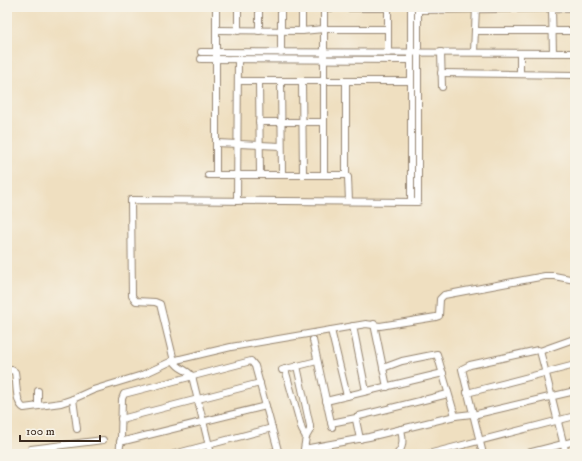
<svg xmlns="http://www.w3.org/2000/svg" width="582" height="461" viewBox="0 0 582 461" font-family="'IM FELL DW Pica',serif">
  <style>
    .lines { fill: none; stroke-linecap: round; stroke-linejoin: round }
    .minor-casing { stroke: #95846f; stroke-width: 8 }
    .minor { stroke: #fff; stroke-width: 6 }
  </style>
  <rect width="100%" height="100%" fill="#f7f3e8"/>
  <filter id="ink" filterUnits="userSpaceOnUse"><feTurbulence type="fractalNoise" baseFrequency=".025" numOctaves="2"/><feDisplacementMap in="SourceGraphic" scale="8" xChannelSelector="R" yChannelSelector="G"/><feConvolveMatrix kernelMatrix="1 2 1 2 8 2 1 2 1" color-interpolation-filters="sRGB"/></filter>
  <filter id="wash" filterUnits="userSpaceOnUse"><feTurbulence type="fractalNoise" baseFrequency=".012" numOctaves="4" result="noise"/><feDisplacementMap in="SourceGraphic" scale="16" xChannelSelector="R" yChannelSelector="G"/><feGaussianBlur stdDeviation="0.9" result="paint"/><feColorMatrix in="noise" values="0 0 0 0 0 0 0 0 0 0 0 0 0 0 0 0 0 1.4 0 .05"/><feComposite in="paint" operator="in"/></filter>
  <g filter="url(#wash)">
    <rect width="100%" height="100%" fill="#efdfc0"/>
  </g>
  <g filter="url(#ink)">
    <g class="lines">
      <defs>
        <g id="minor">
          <path d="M302,7V31"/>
          <path d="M411,7V201"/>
          <path d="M324,8H388"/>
          <path d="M552,8L553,53"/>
          <path d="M418,10L575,8"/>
          <path d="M216,30L302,31L324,29H388"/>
          <path d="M238,31V7"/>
          <path d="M259,31V7"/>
          <path d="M475,31H575"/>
          <path d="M201,52L575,53"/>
          <path d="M441,52L442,87"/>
          <path d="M474,52L476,7"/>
          <path d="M281,53V7"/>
          <path d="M388,53V7"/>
          <path d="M201,59L411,60"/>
          <path d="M441,73L575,75"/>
          <path d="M520,74V53"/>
          <path d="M238,81H411"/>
          <path d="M259,81L260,175"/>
          <path d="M281,81L282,175"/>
          <path d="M302,81L303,175"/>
          <path d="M259,122H324"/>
          <path d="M216,143L281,146"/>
          <path d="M208,175H346L348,177L349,201"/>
          <path d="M216,175V7"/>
          <path d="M324,175V7"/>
          <path d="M346,175V81"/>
          <path d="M237,201L238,59"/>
          <path d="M374,324L387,387"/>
          <path d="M353,326L366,391"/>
          <path d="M331,330L347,396"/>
          <path d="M313,340L332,427"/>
          <path d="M540,351L571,340"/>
          <path d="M297,366L310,426V430L306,437"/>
          <path d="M383,368L402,361L437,354L455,416"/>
          <path d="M285,369L302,430L306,437L304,449L369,437L455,416L472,414"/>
          <path d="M282,370L317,361"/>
          <path d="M7,371L12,370L15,372C17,382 15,404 24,408L61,403L73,399L93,390L142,375L172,361L231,347L366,324L380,326L436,317L439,316L440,299L444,295L545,276H554L575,280"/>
          <path d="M467,393L575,365"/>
          <path d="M73,399L77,429"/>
          <path d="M326,401L443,373"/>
          <path d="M38,406V391"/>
          <path d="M473,415L575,391"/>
          <path d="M121,419L260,383"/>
          <path d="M331,423L356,418"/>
          <path d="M360,439L356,420L359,416L448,394"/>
          <path d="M120,442L266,406"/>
          <path d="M31,454V449L103,440"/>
          <path d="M119,454L121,437L122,399L124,394L251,361L255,366L279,454"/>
          <path d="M174,454L272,428"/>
          <path d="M211,454L192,376C186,368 180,371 174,361L160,304L155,302L136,301L132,296L131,200L418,202V7"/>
          <path d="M266,454L278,451"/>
          <path d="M397,454C404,447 403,439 401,429"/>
          <path d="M428,454L575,416"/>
          <path d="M483,454L462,369L470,365L538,350L540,351L544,366L566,454"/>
          <path d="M524,454L575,441"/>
        </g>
      </defs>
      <use href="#minor" class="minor-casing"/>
      <use href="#minor" class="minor"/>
    </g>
  </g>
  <rect width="582" height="461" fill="none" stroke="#f7f3e8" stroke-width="24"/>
  <path d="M20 435v6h80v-6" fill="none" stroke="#3b2a1e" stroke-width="2"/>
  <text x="26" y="435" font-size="12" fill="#3b2a1e" stroke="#f7f3e8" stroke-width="3" paint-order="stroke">100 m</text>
</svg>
